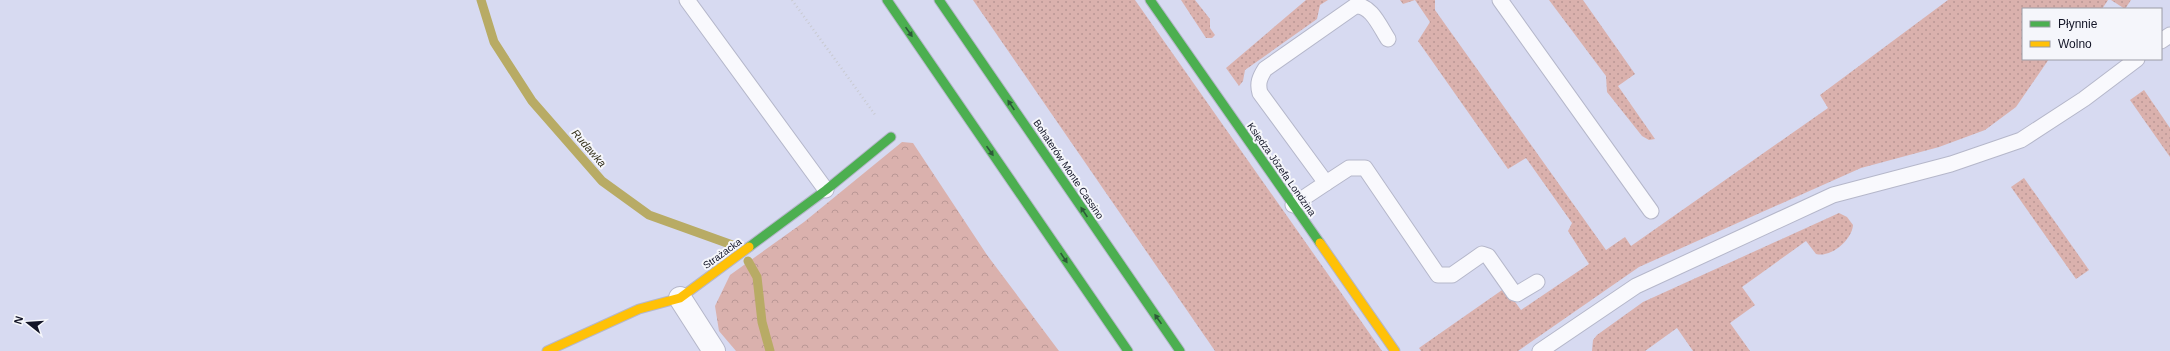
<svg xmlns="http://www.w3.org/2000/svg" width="2170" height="351" viewBox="0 0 2170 351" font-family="Arial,sans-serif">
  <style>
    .grass { fill: url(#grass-dots) }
    .forest { fill: url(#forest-crowns) }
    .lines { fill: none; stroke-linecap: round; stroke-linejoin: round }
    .stream { stroke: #b8ab65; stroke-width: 9 }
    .lane-casing { stroke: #b5b7ca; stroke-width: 17 }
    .street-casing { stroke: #b5b7ca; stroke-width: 24 }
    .fast-casing { stroke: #b5b7ca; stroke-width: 11 }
    .slow-casing { stroke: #b5b7ca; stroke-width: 11 }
    .path { stroke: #c9cad1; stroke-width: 2.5; stroke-dasharray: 1 3; stroke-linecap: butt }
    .lane { stroke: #f9f9fd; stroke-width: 15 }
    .street { stroke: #f9f9fd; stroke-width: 22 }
    .fast { stroke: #4caf50; stroke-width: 9 }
    .slow { stroke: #ffc107; stroke-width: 9 }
    .oneway { fill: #2d5a39 }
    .labels { text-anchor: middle; stroke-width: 4; stroke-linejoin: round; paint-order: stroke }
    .street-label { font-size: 10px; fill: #131527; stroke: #f5f6fb }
    .water-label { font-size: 11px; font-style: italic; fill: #322e17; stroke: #f5f6fb }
  </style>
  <defs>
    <pattern id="grass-dots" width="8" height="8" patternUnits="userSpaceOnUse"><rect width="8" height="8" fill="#dab1ad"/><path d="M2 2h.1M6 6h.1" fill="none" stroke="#ba9795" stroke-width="1.8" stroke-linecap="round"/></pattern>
    <pattern id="forest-crowns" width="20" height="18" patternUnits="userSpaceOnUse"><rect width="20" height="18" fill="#dab1ad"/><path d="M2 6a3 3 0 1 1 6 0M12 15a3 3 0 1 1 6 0" fill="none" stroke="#ba9795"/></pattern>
  </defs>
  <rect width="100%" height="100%" fill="#d7daf1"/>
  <g class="grass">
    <path d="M973,0H1135L1382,351H1215Z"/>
    <path d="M1181,0H1195L1210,19V28L1215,35L1212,38H1206Z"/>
    <path d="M1306,0H1328L1320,5L1317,19L1245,70L1243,81L1239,86L1226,68Z"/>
    <path d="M1400,0H1435V10L1606,250L1625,237L1631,246L1828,108L1820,95L1948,0H2108L2102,9H2023V59H2049L2016,107L1985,130L1939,147L1861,168L1639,267L1518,351H1421L1419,348L1505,288L1521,310L1589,264L1568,231L1572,223L1526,158L1508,169L1418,41L1430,22L1415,0L1403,4Z"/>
    <path d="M1549,0H1583L1635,74L1618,86L1655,139L1649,140L1642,136L1607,92L1606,76Z"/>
    <path d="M2111,0H2131L2125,9Z"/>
    <path d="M2144,90L2170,128V157L2130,100Z"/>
    <path d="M2024,178L2089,270L2076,279L2011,187Z"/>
    <path d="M1839,213L1847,217L1853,225C1852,240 1831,258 1816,254L1806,241L1742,287L1755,305L1730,323L1750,351H1693L1677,328L1645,351H1592L1593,340L1597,335L1643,302Z"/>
  </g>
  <path class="forest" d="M902,142L913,143L987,255L1059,351H736L719,331L715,306L730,275L804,222Z"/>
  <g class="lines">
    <g class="stream">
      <path d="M481,0L494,42L532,101L602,181L649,215L738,247"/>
      <path d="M748,261L757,277L762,322L770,351"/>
    </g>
    <defs>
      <g id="lane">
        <path d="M687,0L826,190"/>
        <path d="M1500,0L1651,211"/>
        <path d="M2161,41L2170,35"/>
        <path d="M1326,183L1349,168H1365L1438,275H1452L1482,254L1488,256L1514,293L1517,294L1537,282"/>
        <path d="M1293,205L1326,183L1260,93C1257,83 1260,77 1265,69L1355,6C1371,4 1380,27 1388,39"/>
        <path d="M1540,351L1636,286L1833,195L1951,164L2021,140L2084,99L2137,59"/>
      </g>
      <path id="street" d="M680,298L714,351"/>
      <g id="fast">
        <path d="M887,0L1128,351"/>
        <path d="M939,0L1180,351"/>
        <path d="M1150,0L1320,243"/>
        <path d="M749,247L826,190L891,137"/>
      </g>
      <g id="slow">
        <path d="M1320,243L1395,351"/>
        <path d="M547,351L639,309L680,298L749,247"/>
      </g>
    </defs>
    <use href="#lane" class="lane-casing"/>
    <use href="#street" class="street-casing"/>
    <use href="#fast" class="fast-casing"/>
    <use href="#slow" class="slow-casing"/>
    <path class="path" d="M792,0L876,116"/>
    <use href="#lane" class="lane"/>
    <use href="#street" class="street"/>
    <use href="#fast" class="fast"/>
    <use href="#slow" class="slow"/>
  </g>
  <defs><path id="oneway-solid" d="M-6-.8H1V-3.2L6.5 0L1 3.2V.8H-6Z"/></defs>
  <g class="oneway">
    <use href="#oneway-solid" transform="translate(909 32) rotate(55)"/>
    <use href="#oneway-solid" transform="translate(1011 105) rotate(-124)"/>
    <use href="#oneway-solid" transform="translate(990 151) rotate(55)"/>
    <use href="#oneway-solid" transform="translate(1084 212) rotate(-124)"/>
    <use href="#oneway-solid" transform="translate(1064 258) rotate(56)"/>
    <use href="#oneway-solid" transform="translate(1158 319) rotate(-125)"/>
  </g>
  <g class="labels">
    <g class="street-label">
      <text transform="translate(1069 169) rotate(56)" y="4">Bohaterów Monte Cassino</text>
      <text transform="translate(1282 169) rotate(55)" y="4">Księdza Józefa Londzina</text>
      <text transform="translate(722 253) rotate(-36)" y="4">Strażacka</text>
    </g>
    <g class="water-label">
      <text transform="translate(589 148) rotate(49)" y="4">Rudawka</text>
    </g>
  </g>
  <rect x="2022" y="8" width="140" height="52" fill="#f5f6fb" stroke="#9b9ca6"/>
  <rect x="2030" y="21" width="20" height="6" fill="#4caf50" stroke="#9b9ca6"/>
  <text x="2058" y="28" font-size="12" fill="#131527">Płynnie</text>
  <rect x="2030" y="41" width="20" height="6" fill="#ffc107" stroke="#9b9ca6"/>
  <text x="2058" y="48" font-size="12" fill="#131527">Wolno</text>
  <g transform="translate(28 323) rotate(287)" stroke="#f5f6fb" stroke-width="3" paint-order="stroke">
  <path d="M0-3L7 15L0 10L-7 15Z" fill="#131527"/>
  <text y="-6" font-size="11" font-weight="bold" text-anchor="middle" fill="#131527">N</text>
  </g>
</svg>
